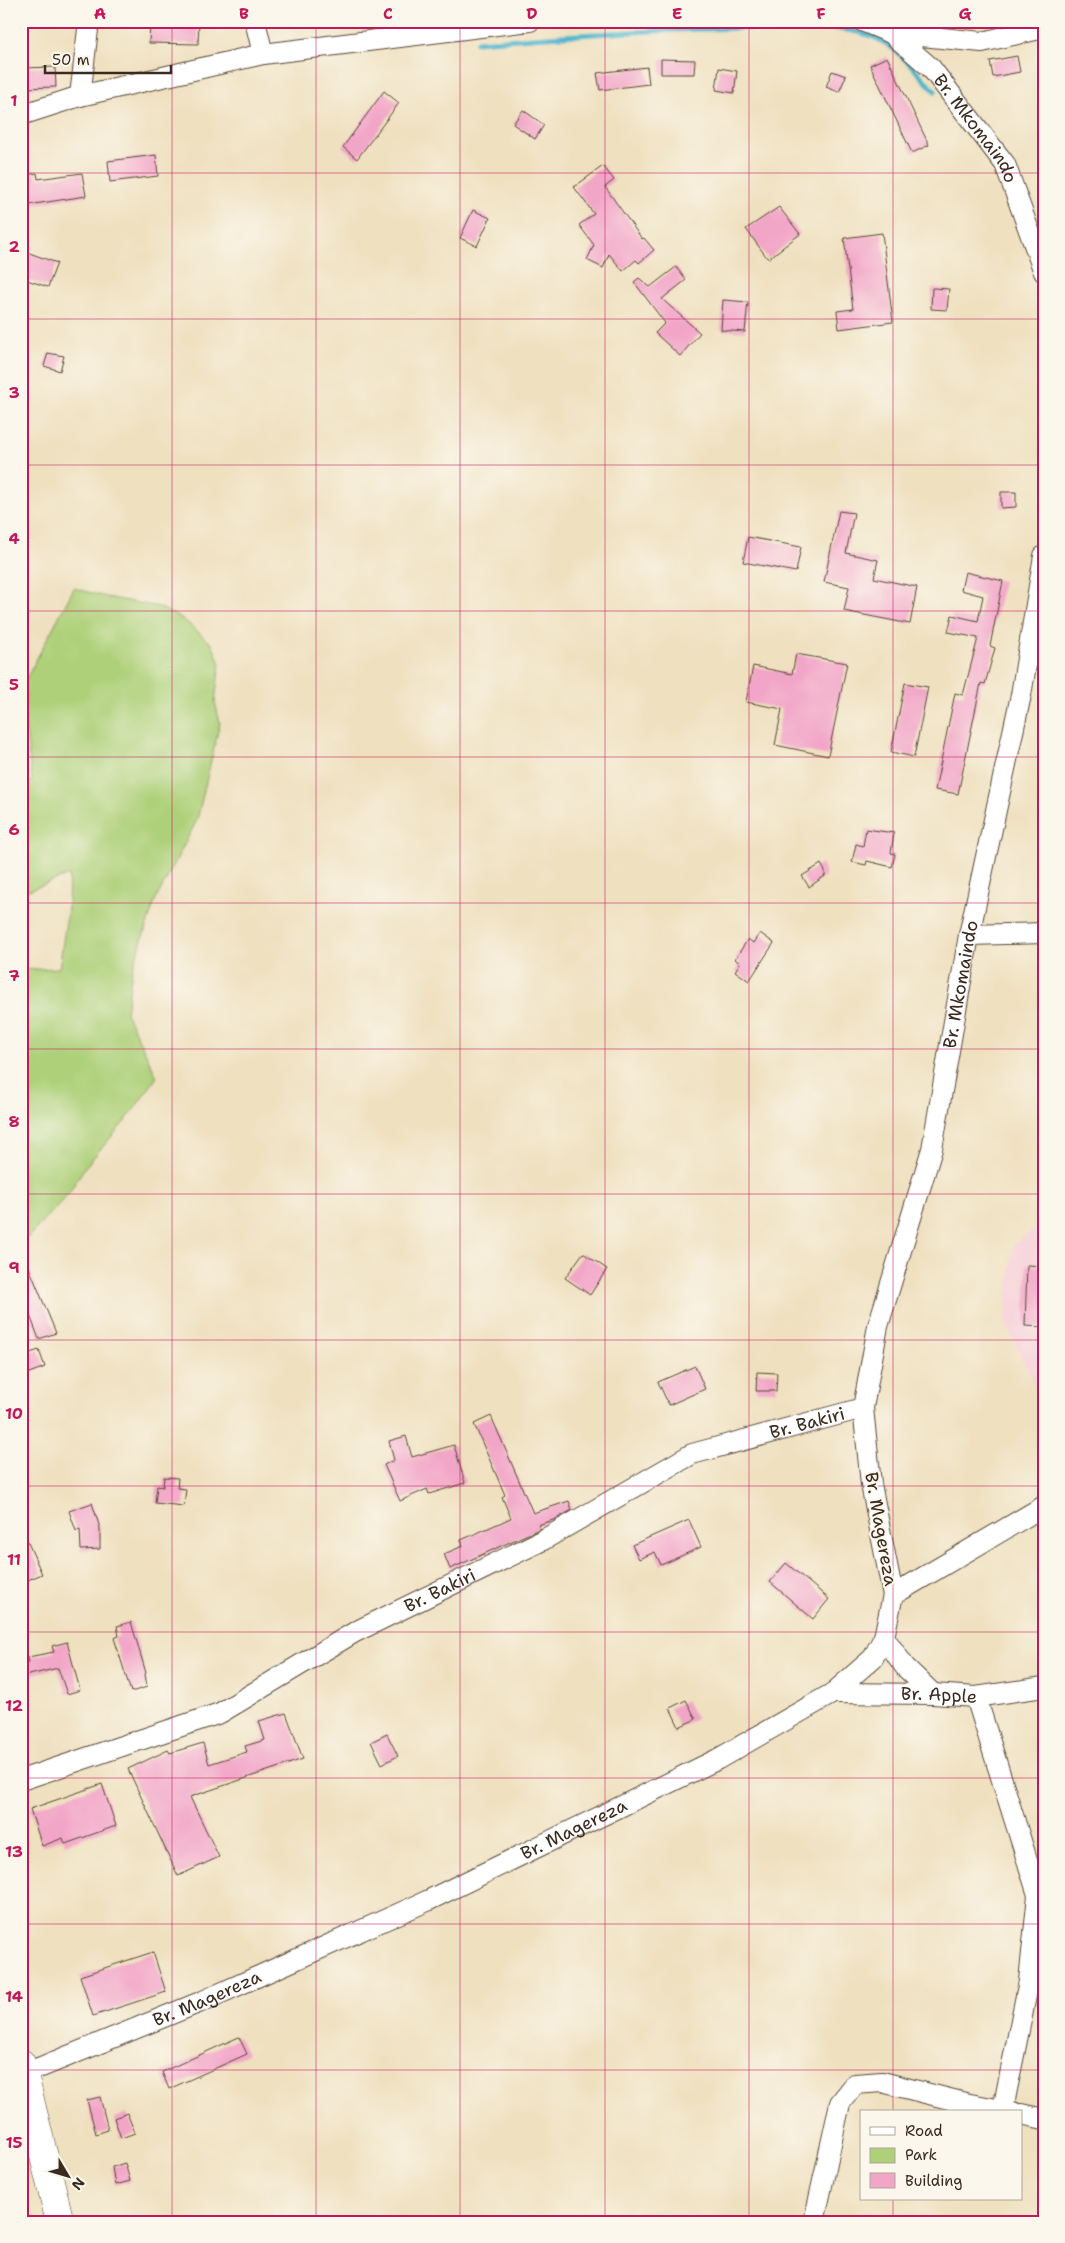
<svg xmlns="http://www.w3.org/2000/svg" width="1065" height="2243" viewBox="0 0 1065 2243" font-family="'Shantell Sans',sans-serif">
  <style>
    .built { fill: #f6cfd9 }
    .green { fill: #aed079; stroke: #747d4c }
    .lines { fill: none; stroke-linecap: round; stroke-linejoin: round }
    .stream { stroke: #4eb5cc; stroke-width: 5 }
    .building { fill: #f2a6c7 }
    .minor-casing { stroke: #564536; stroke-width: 22 }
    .highway-casing { stroke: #564536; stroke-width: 29 }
    .minor { stroke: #fff; stroke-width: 20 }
    .highway { stroke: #fff; stroke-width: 28 }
    .grid { fill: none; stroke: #c2185b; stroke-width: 1; stroke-opacity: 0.55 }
    .labels { text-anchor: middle; stroke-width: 4; stroke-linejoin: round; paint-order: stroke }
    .street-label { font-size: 18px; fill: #3b2a1e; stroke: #fbf7ec }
    .neatline { fill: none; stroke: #c2185b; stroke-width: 2 }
    .grid-label { font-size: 16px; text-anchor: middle; font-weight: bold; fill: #c2185b }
  </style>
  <rect width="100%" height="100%" fill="#fbf7ec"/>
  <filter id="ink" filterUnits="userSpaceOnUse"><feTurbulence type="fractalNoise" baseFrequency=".02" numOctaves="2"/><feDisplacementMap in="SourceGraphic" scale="10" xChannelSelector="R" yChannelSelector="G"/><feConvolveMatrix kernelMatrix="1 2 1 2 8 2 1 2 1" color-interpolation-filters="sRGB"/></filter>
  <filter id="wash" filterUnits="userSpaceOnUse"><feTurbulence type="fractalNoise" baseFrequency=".0096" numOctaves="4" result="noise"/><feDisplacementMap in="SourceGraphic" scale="20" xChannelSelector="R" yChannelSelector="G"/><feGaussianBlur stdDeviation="1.12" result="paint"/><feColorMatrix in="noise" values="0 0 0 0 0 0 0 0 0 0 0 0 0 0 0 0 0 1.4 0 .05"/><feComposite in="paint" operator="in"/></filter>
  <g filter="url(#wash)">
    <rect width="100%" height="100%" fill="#efe0bf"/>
    <path class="built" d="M1044,1222V1403L1005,1323L1013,1245Z"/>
    <path class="green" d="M74,588L106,597L159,607L184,620L212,644L220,663L215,702L220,723L197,820L155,901L132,970L126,1013L157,1077L127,1119L85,1167L69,1193L21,1245V970L59,968L68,908L69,875L21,893V786L32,780L25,724V681Z"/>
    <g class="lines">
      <path class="stream" d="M477,42C569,35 660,29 751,28C789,28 831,23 868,35C895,43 915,71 935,91"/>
    </g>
    <g id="blocks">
      <g class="building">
        <path d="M150,21H199L198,44L149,43Z"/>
        <path d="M1017,56L1020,72L993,77L990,61Z"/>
        <path d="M887,57L929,145L912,153L870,65Z"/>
        <path d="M661,59L695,60L694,74H661Z"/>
        <path d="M55,67L56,87L21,88V68Z"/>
        <path d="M647,67L649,84L600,90L597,73Z"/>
        <path d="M719,68L737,71L734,93L716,90Z"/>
        <path d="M832,71L846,76L839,92L826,87Z"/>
        <path d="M384,91L399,103L357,159L343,147Z"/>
        <path d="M523,110L544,125L535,139L513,124Z"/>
        <path d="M156,155L158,176L110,182L108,161Z"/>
        <path d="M603,166L614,180L605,187L642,239L644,238L654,250L639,263L636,260L623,271L609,254L603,268L587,260L594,245L579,225L594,214L574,187Z"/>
        <path d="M37,173L38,179L82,173L86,196L28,205L24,176Z"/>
        <path d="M779,207L800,234L768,259L746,229Z"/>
        <path d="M473,210L490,218L477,246L460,238Z"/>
        <path d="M882,233L893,322L839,329L837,311L853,309L844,238Z"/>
        <path d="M21,250L57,263L48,287L21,278Z"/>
        <path d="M676,267L686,280L662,299L700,333L680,356L655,333L665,323L634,282L639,278L650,287Z"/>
        <path d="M932,288L949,289L947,310L931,309Z"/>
        <path d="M723,300L748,302L745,332L721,330Z"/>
        <path d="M48,353L64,356L60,371L44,366Z"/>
        <path d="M1001,492H1016V507L1001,508Z"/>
        <path d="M839,511L854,513L846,553L878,560L874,578L917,587L910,624L844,611L849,587L824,582Z"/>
        <path d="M748,537L801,547L796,572L743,562Z"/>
        <path d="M965,572L1003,581L990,646L995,648L985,684L981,683L958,794L935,790L955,693L963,695L978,638L948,632L952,615L978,621L983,596L961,590Z"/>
        <path d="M796,654L847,663L828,756L775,745L782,709L746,702L753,666L792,674Z"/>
        <path d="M905,683L928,687L914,757L891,752Z"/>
        <path d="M866,829L894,833L891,853L895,854L892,867L867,861L866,865L852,862L856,844L863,846Z"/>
        <path d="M821,864L825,871V876L809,887L802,876Z"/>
        <path d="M760,933L774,943L749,981L735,971L740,963L735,959L748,939L753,943Z"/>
        <path d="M21,1248L56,1333L39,1339L21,1292Z"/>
        <path d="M583,1253L607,1269L590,1295L565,1278Z"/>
        <path d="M1027,1265L1044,1266V1327L1025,1326Z"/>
        <path d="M39,1350L45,1367L21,1376V1356Z"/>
        <path d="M695,1366L705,1389L669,1405L658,1382Z"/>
        <path d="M757,1372L777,1373L776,1391H756Z"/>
        <path d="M491,1416L533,1513L569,1501L572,1510L556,1519L538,1525L540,1528L537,1530L450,1569L444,1554L463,1546L461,1540L511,1518L502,1497L505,1495L474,1424Z"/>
        <path d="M406,1436L412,1457L454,1445L465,1483L429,1494L427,1489L400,1501L384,1465L394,1460L389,1441Z"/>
        <path d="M164,1477L178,1478L177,1488L186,1489L184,1506L155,1503L157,1486L163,1487Z"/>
        <path d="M92,1503L100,1528V1549L81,1550L80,1529L76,1531L69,1511Z"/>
        <path d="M689,1520L701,1547L661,1565L655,1552L639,1559L632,1545Z"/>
        <path d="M21,1527L42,1574L21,1583Z"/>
        <path d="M786,1563L829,1599L813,1619L770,1582Z"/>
        <path d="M131,1622L146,1673L145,1674L147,1687L131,1692L114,1638L119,1636L117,1626Z"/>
        <path d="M67,1642L80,1690L67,1694L58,1668L21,1677V1665L29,1662L28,1657L54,1652L52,1646Z"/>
        <path d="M686,1700L696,1719L679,1727L670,1708Z"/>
        <path d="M286,1713L303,1759L190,1797L219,1857L178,1876L128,1769L168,1750L170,1753L203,1743L209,1764L247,1752L245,1746L265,1740L259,1721Z"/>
        <path d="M387,1734L398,1756L382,1764L371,1742Z"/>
        <path d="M102,1784L116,1826L65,1844L63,1838L42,1846L30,1809Z"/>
        <path d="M153,1952L166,1992L93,2016L80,1976Z"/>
        <path d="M239,2037L247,2054L169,2089L162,2072Z"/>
        <path d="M100,2097L108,2130L96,2134L87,2100Z"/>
        <path d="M127,2113L135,2133L121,2138L114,2118Z"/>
        <path d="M125,2163L130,2181L115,2185L112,2167Z"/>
      </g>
    </g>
  </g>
  <g filter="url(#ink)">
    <use href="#blocks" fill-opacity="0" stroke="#564536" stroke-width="1"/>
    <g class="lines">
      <defs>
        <g id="minor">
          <path d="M255,21L263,54"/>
          <path id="s1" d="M862,21L891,33L931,68L1005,164L1044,272"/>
          <path d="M891,33L982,42L1044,28"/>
          <path d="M80,96L89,21"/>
          <path d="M21,115L80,96L263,54L530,21"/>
          <path d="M969,935L1044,933"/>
          <path d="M893,1595L1044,1506"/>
          <path d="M884,1637L905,1667L933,1694"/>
          <path id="s2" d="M833,1693L933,1694L976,1697L1044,1687"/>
          <path d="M976,1697L1038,1895L1029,1981L1003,2109"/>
          <path id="s3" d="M21,1780L220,1713L355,1632L543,1540L692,1454L863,1408"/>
          <path id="s4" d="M24,2074L203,2001L427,1901L718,1759L833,1693L873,1658L884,1637L893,1595L871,1484L863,1408L878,1326L932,1149L969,935L1021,695L1044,556"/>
          <path d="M1021,2114L1044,2119"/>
          <path d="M814,2222L840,2103L855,2084L882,2082L965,2103L1013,2112"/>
        </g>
        <path id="highway" d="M21,2063L60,2222"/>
      </defs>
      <use href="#minor" class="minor-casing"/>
      <use href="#highway" class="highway-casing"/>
      <use href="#minor" class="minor"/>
      <use href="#highway" class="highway"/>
    </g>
  </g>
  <path class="grid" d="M172,21V2222M316,21V2222M460,21V2222M605,21V2222M749,21V2222M893,21V2112M21,173H1044M21,319H1044M21,465H1044M21,611H1044M21,757H1044M21,903H1044M21,1049H1044M21,1194H1044M21,1340H1044M21,1486H1044M21,1632H1044M21,1778H1044M21,1924H1044M21,2070H1044M893,2199V2222"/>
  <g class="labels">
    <g class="street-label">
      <text dy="6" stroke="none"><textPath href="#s1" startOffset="160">Br. Mkomaindo</textPath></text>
      <text dy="6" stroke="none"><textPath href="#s4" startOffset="1640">Br. Mkomaindo</textPath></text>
      <text dy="6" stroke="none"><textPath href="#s3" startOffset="868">Br. Bakiri</textPath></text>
      <text transform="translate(881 1529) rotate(80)" y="6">Br. Magereza</text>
      <text dy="6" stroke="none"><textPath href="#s3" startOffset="462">Br. Bakiri</textPath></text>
      <text dy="6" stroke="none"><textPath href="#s2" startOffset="106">Br. Apple</textPath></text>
      <text dy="6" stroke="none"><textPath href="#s4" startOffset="602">Br. Magereza</textPath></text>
      <text dy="6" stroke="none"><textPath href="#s4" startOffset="198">Br. Magereza</textPath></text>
    </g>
  </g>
  <rect width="1065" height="2243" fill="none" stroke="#fbf7ec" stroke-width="55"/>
  <rect x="860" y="2110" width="162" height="90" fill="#fbf7ec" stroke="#aea59a"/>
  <rect x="870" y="2127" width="25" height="8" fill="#ffffff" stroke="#aea59a"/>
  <text x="905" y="2136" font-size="15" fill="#3b2a1e">Road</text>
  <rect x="870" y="2148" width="25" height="15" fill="#aed079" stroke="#aea59a"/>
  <text x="905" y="2160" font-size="15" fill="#3b2a1e">Park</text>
  <rect x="870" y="2173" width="25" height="15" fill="#f2a6c7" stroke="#aea59a"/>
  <text x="905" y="2186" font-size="15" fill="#3b2a1e">Building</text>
  <g transform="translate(68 2176) rotate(128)" stroke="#fbf7ec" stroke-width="4" paint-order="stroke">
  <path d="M0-4L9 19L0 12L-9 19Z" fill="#3b2a1e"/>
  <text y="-8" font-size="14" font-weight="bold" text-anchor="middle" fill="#3b2a1e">N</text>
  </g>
  <path d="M45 65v8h126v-8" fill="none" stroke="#3b2a1e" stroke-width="2.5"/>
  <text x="52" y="65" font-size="15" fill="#3b2a1e" stroke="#fbf7ec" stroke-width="4" paint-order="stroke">50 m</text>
  <rect x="28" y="28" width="1010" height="2188" class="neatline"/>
  <g class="grid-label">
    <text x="100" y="19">A</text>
    <text x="244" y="19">B</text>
    <text x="388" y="19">C</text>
    <text x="532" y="19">D</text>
    <text x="677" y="19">E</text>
    <text x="821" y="19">F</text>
    <text x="965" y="19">G</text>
    <text x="14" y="106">1</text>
    <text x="14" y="252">2</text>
    <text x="14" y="398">3</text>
    <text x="14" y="544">4</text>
    <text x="14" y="690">5</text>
    <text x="14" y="835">6</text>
    <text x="14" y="981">7</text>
    <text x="14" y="1127">8</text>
    <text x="14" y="1273">9</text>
    <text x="14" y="1419">10</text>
    <text x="14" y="1565">11</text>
    <text x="14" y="1711">12</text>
    <text x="14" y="1857">13</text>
    <text x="14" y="2002">14</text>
    <text x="14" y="2148">15</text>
  </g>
</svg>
